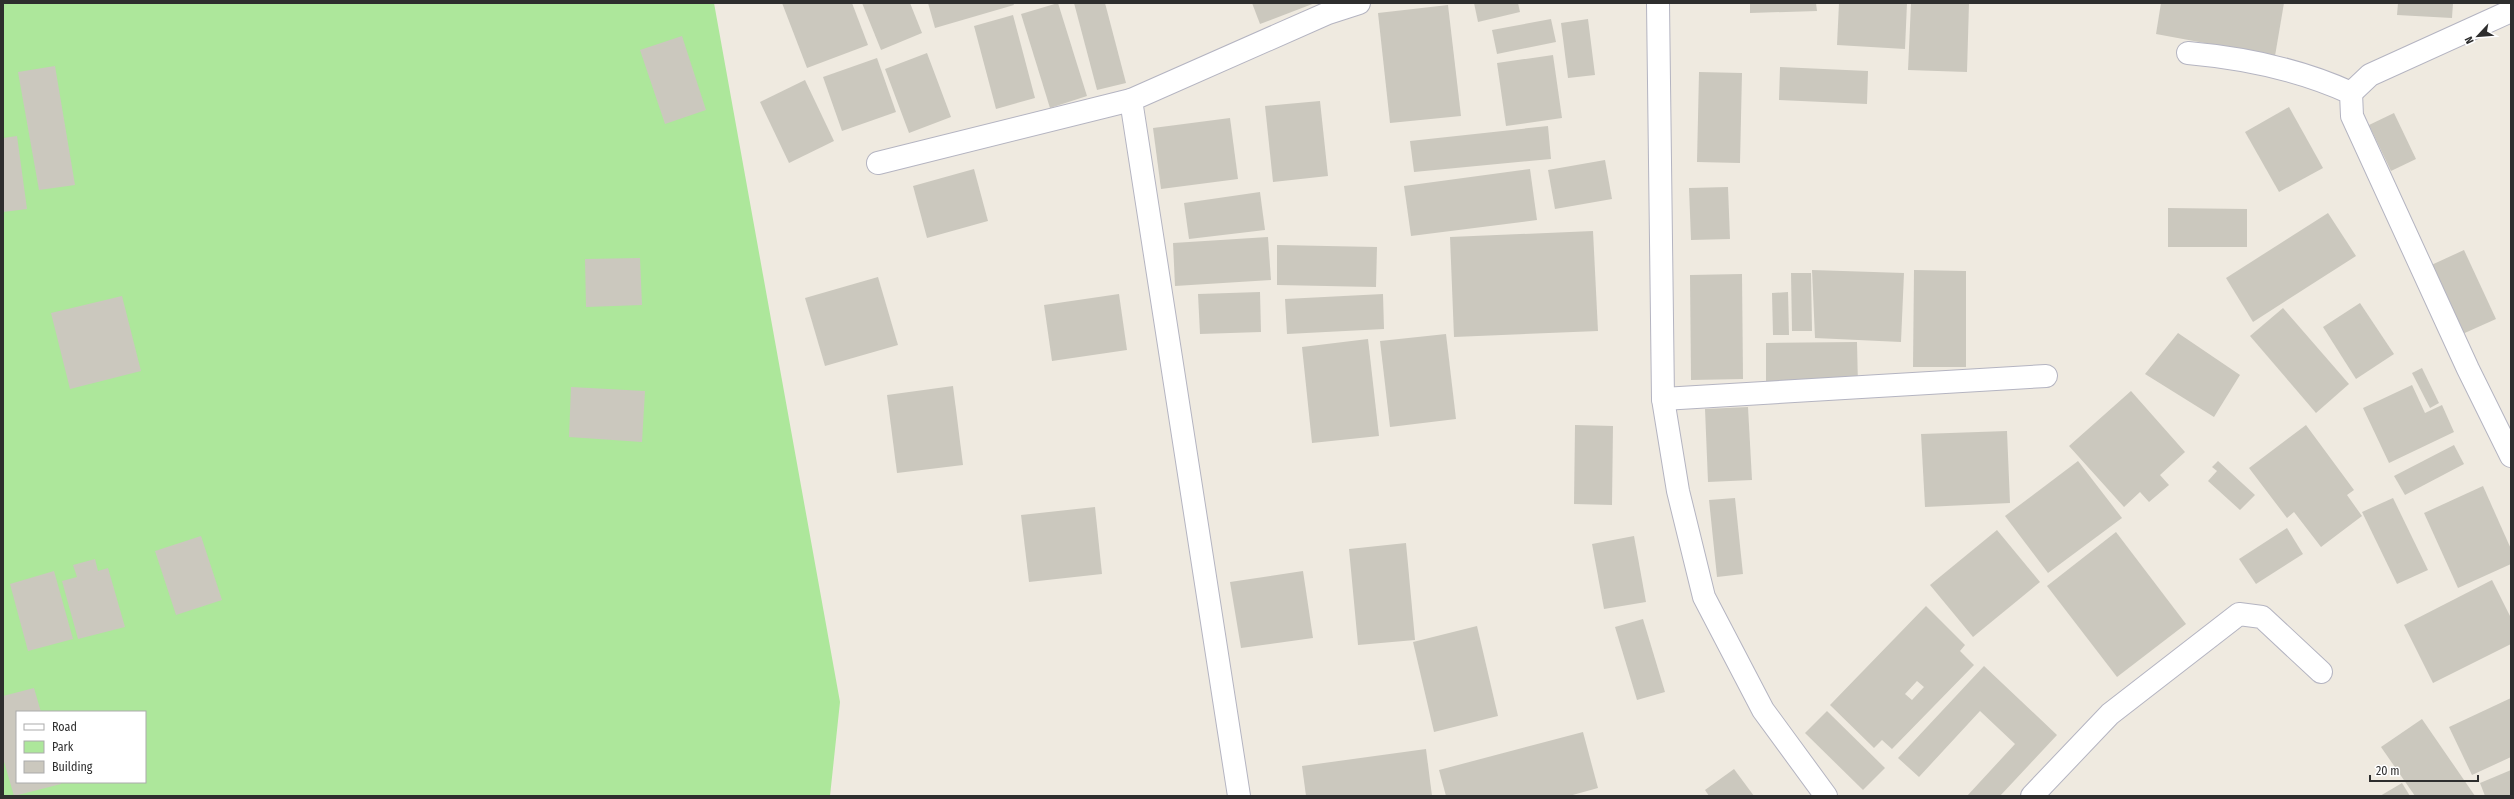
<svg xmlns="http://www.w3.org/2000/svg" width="2514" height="799" viewBox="0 0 2514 799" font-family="'Fira Sans Condensed',sans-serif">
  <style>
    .green { fill: #ade79b; fill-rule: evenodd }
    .building { fill: #cbc8be; fill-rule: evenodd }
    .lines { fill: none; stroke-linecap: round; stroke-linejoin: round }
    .street-casing { stroke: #b4b4c1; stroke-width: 24 }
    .secondary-casing { stroke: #b4b4c1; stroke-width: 24 }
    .street { stroke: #fff; stroke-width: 22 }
    .secondary { stroke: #fff; stroke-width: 22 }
  </style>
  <rect width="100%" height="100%" fill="#efeae0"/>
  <path class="green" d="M3,3H714L840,702L830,796H3ZM17,712H145V782H17Z"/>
  <g class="building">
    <path d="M782,3H852L868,45L807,68Z"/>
    <path d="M862,3H910L922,33L881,50Z"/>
    <path d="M928,3H1013L1014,5L935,28Z"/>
    <path d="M1058,3L1087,96L1050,108L1021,14Z"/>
    <path d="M1074,3H1105L1126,83L1097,90Z"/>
    <path d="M1252,3H1315L1260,24Z"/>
    <path d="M1474,3H1518L1520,12L1478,22Z"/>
    <path d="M1750,3H1816L1817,11L1750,13Z"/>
    <path d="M1839,3H1907L1905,49L1837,45Z"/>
    <path d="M1911,3H1969L1967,72L1908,70Z"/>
    <path d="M2161,3H2284L2275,56L2156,34Z"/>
    <path d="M2398,3H2453L2452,18L2397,15Z"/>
    <path d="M1448,5L1461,116L1390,123L1378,13Z"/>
    <path d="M1013,15L1035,98L996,109L974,26Z"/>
    <path d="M1551,19L1556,42L1497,54L1492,30Z"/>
    <path d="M1588,19L1595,75L1568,78L1561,23Z"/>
    <path d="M682,36L706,110L665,124L640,50Z"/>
    <path d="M927,53L951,117L909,133L885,69Z"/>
    <path d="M1553,55L1562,118L1506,126L1497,63Z"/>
    <path d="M877,58L896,112L842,131L823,77Z"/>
    <path d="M55,66L75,185L39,190L18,72Z"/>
    <path d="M1780,67L1868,71L1867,104L1779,100Z"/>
    <path d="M1699,72L1742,73L1740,163L1697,162Z"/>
    <path d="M805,80L834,141L789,163L760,102Z"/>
    <path d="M1320,101L1328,176L1273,182L1265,106Z"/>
    <path d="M2289,107L2323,168L2279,192L2245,132Z"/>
    <path d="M2394,113L2416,159L2391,171L2369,125Z"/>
    <path d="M1230,118L1238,179L1161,189L1153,128Z"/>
    <path d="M1548,126L1551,159L1414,172L1410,141Z"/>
    <path d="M17,136L27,209L3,212V138Z"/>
    <path d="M1605,160L1612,199L1555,209L1548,170Z"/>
    <path d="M974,169L988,221L927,238L913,186Z"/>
    <path d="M1530,169L1537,220L1411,236L1404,186Z"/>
    <path d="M1728,187L1730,239L1691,240L1689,188Z"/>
    <path d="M1260,192L1265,230L1189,239L1184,203Z"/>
    <path d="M2168,208L2247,209V247H2168Z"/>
    <path d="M2328,213L2356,256L2253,322L2226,278Z"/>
    <path d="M1593,231L1598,331L1454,337L1450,237Z"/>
    <path d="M1268,237L1271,280L1175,286L1173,243Z"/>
    <path d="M1277,245L1377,247L1376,287L1277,285Z"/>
    <path d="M2464,250L2496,319L2458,336L2427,267Z"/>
    <path d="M640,258L642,305L586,307L585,259Z"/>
    <path d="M1812,270L1904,273L1901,342L1815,338Z"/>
    <path d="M1914,270L1966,271V367H1913Z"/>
    <path d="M1791,273H1811L1812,331H1792Z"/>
    <path d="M1742,274L1743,379L1691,380L1690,275Z"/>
    <path d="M878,277L898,345L825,366L805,298Z"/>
    <path d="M1260,292L1261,332L1200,334L1198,294Z"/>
    <path d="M1788,292L1789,335H1773L1772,293Z"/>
    <path d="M1119,294L1127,350L1052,361L1044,305Z"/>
    <path d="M1383,294L1384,329L1287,334L1285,299Z"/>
    <path d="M122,296L141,371L70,389L51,313Z"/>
    <path d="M2360,303L2394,354L2356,379L2323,327Z"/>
    <path d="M2283,308L2349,384L2316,413L2250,336Z"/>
    <path d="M2178,333L2240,375L2214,417L2145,374Z"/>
    <path d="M1446,334L1456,419L1390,427L1380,341Z"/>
    <path d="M1368,339L1379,436L1312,443L1302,347Z"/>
    <path d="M1857,342L1858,386L1766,387V343Z"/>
    <path d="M2422,368L2439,403L2430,408L2412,373Z"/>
    <path d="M2412,385L2425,413L2442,405L2454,432L2389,463L2363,408Z"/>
    <path d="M953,386L963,465L897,473L887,395Z"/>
    <path d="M571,387L645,391L642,442L569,437Z"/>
    <path d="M2131,391L2185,452L2160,475L2169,485L2149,502L2140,492L2124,507L2069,446Z"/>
    <path d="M1748,407L1752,480L1708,482L1705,409Z"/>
    <path d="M1575,425L1613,426L1612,505L1574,504Z"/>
    <path d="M2306,425L2354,490L2347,495L2362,516L2321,547L2294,512L2287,518L2249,468Z"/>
    <path d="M2007,431L2010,503L1925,507L1921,434Z"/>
    <path d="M2454,445L2464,464L2405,495L2394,476Z"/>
    <path d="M2078,461L2122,518L2048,573L2005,516Z"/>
    <path d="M2218,461L2255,495L2240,510L2208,481L2217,471L2212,467Z"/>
    <path d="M2483,486L2511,549V564L2458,588L2424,513Z"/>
    <path d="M1735,498L1743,574L1717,577L1709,500Z"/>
    <path d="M2393,498L2428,570L2397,584L2362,512Z"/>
    <path d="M1095,507L1102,574L1029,582L1021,515Z"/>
    <path d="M2287,528L2303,554L2256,584L2239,559Z"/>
    <path d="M1997,530L2040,582L1973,637L1930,585Z"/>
    <path d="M2116,532L2186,624L2117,677L2047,586Z"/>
    <path d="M201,536L222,600L176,615L155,551Z"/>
    <path d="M1634,536L1646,602L1604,609L1592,544Z"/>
    <path d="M1406,543L1415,640L1358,645L1349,549Z"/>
    <path d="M95,559L98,571L108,568L125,627L78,639L62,581L77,577L73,565Z"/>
    <path d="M54,571L73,639L28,651L10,584Z"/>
    <path d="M1303,571L1313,638L1241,648L1230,582Z"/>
    <path d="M2492,580L2511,618V644L2433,683L2404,625Z"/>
    <path d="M1926,606L1965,645L1960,651L1974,665L1892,749L1882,740L1874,748L1830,705ZM1917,681L1924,687L1912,700L1905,694Z"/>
    <path d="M1643,619L1665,692L1637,700L1615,627Z"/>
    <path d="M1477,626L1498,716L1434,732L1413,642Z"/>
    <path d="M1984,666L2057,735L2000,796H1967L2015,744L1980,711L1919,777L1898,758Z"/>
    <path d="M34,688L41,712H17V782H60L61,784L14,796L3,758V696Z"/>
    <path d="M2511,698V757L2472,775L2449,727Z"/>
    <path d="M1827,711L1885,768L1863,790L1805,733Z"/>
    <path d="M2422,719L2475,796H2415L2381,747Z"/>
    <path d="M1583,732L1598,788L1569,796H1446L1439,770Z"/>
    <path d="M1426,749L1432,796H1306L1302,766Z"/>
    <path d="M1734,769L1754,796H1709L1705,790Z"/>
    <path d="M2511,770V796H2485L2480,783Z"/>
    <path d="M2402,783L2410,796H2380Z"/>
  </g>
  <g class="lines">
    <defs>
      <g id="street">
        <path d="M2188,53C2244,58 2299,69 2351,93L2352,116L2468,369L2511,456"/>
        <path d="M2351,93L2370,75L2511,11"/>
        <path d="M878,163L1131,100"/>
        <path d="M1663,399L2046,376"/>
        <path d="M1239,796L1131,100L1328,13L1359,3"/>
        <path d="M2032,796L2110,714L2239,614L2262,617L2321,672"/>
      </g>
      <path id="secondary" d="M1658,3L1663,399L1678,491L1704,597L1763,710L1826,796"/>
    </defs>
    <use href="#street" class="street-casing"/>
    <use href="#secondary" class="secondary-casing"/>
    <use href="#street" class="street"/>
    <use href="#secondary" class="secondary"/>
  </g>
  <rect width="2514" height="799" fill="none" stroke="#2e2e2e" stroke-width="8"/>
  <rect x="16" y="711" width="130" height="72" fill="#ffffff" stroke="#ababab"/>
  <rect x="24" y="724" width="20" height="6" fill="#ffffff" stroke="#ababab"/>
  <text x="52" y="731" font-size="12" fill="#2e2e2e">Road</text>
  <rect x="24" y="741" width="20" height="12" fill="#ade79b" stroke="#ababab"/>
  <text x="52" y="751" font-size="12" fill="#2e2e2e">Park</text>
  <rect x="24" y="761" width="20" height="12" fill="#cbc8be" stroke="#ababab"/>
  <text x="52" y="771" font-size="12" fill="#2e2e2e">Building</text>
  <g transform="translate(2478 36) rotate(244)" stroke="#ffffff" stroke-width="3" paint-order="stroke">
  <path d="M0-3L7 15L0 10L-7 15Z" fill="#2e2e2e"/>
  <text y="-6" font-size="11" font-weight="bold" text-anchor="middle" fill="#2e2e2e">N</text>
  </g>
  <path d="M2370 775v6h108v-6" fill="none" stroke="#2e2e2e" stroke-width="2"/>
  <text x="2376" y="775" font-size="12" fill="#2e2e2e" stroke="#ffffff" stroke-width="3" paint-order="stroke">20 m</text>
</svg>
